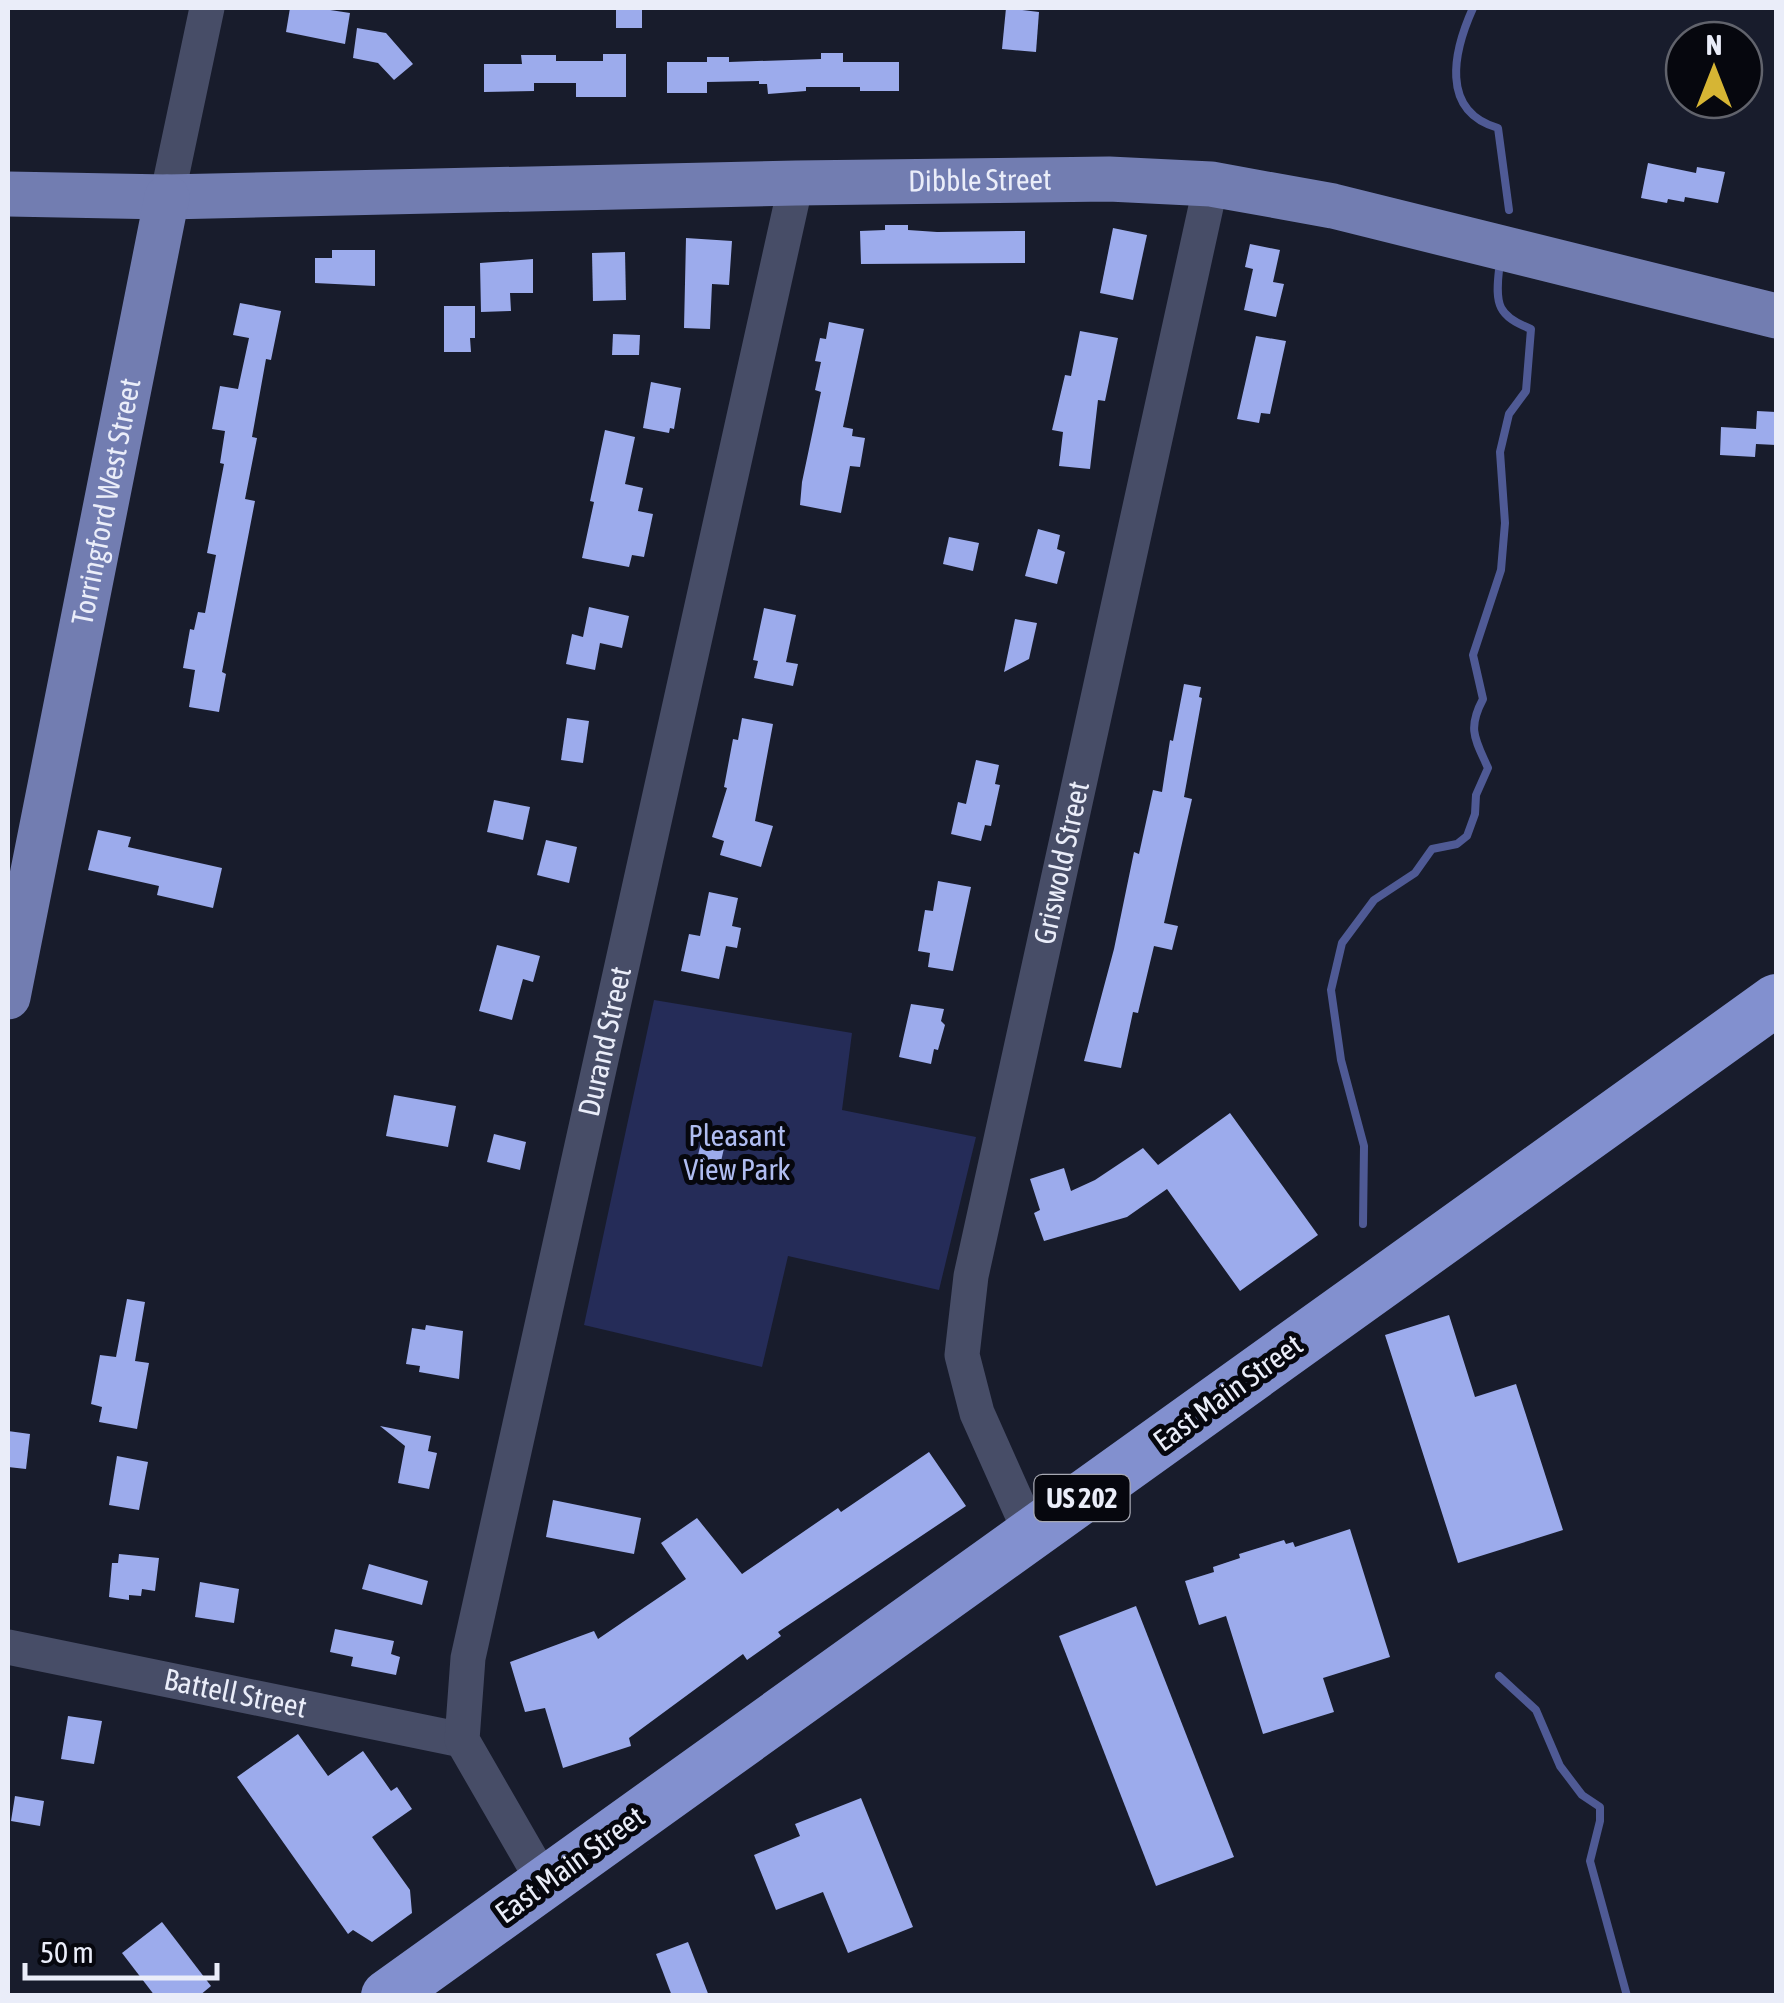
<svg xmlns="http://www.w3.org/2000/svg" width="1784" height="2003" viewBox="0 0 1784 2003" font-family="'Asap Condensed',sans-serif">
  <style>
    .green { fill: #252c58 }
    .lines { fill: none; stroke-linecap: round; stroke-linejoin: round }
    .stream { stroke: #4f5a95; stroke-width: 8 }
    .building { fill: #9cabec }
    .minor { stroke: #474d67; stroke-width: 35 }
    .major { stroke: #727db1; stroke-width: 45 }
    .highway { stroke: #8290cf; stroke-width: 52 }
    .labels { text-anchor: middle; stroke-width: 10; stroke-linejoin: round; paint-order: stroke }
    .shield { fill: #06070e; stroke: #a6a8b2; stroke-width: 2.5 }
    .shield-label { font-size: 28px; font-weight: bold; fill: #eaedf9 }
    .street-label { font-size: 30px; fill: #eaedf9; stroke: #06070e }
    .park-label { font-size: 30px; fill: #b0bdf1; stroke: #06070e }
  </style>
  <rect width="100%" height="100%" fill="#181c2c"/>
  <path class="green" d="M654,1000L852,1033L842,1110L976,1137L939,1290L788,1256L762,1367L584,1325Z"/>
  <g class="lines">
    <g class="stream">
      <path d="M1473,8C1454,50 1439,111 1498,128L1509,210"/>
      <path d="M1363,1224L1364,1146L1341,1060L1331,990L1342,943L1374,900L1415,873L1432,849L1457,844L1467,836L1475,814L1476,795L1488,768C1475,739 1467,729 1483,699L1473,655L1501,570L1505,523L1500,452L1509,414L1526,391L1531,329C1498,316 1495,305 1499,270"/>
      <path d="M1499,1676L1536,1710L1560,1766L1582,1795L1600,1807V1821L1590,1861L1627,1996"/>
    </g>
  </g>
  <g class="building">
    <path d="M290,8H317L350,13L345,44L286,32Z"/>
    <rect x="616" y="8" width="26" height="20"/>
    <path d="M1006,8L1039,12L1036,52L1002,49Z"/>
    <path d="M357,28L386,33L413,64L394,80L378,63L353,58Z"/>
    <path d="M821,53H843V62H899V91H860V87H806V91L768,94L767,84H759V81L707,82V93H667V62H707V57H729V62L821,59Z"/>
    <path d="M603,54H626V97H576V83H534V91L484,92V64H522L521,55H556V61H603Z"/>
    <path d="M1648,163L1696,173L1697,167L1725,172L1718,203L1685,197L1684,202L1668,199L1667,203L1641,198Z"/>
    <path d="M885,225H908V230L937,232L1025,231V263L861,264L860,231L885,230Z"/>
    <path d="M1113,228L1147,235L1133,300L1100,293Z"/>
    <path d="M686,238L732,241L729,285L712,284L710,329L684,328Z"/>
    <path d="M1250,244L1280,250L1273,282L1284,284L1276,317L1244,310L1253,269L1245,267Z"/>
    <path d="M332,250H375V286L315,283V258H332Z"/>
    <path d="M625,252L626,300L593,301L592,253Z"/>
    <path d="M533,259V293H510L511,311L481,312L480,263Z"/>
    <path d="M240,303L281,311L271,360L266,359L252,437L257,438L245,499L255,501L222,672L226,674L219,712L189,707L195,670L183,668L190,629L194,630L198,612L205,613L216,555L207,553L224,464L220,463L225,431L212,429L220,386L238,389L249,338L233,335Z"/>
    <path d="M444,306H475V338H470L471,352H444Z"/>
    <path d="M829,322L864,329L843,427L853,429L852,436L865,438L860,467L850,466L841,513L800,505L802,482L821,392L815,390L821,362L815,361L820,338L826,339Z"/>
    <path d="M1080,331L1118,338L1105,401L1098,400L1090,469L1059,466L1063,432L1052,430L1065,375L1071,376Z"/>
    <path d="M613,334L640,335L639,355H612Z"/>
    <path d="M1256,336L1286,341L1270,414L1261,413L1259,423L1237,419Z"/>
    <path d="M651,382L681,388L674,429L670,428L669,433L643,428Z"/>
    <path d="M1757,411L1776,412V445L1756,444L1755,457L1720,455L1721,427L1756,429Z"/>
    <path d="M605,430L635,437L625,484L643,488L638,511L653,514L644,557L632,555L629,567L582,558L594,502L590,501Z"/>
    <path d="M1038,529L1060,535L1057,549L1065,552L1057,584L1025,576Z"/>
    <path d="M949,537L979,543L973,571L943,564Z"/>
    <path d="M589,607L629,616L622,648L600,643L595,670L566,664L572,634L583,637Z"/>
    <path d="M764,608L796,615L786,662L798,664L793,686L754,678L758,661L753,660Z"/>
    <path d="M1015,619L1037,623L1029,659L1004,672Z"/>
    <path d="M1184,684L1201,687L1199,697L1202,698L1184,797L1192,799L1164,923L1178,926L1172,950L1154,946L1138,1013L1133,1012L1121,1068L1084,1061L1114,949L1134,852L1139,854L1153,790L1162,792L1170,740L1173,741Z"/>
    <path d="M567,718L589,721L583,763L561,760Z"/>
    <path d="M742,718L773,724L755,821L773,826L761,867L720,855L724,841L712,837L727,788L724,787L733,739L738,740Z"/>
    <path d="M976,760L999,765L995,784L1000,785L991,826L985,825L981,841L951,834L958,802L966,804Z"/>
    <path d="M494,800L530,807L523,840L487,832Z"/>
    <path d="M98,830L131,837L128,847L222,868L213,908L157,895L159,886L88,870Z"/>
    <path d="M546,840L577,847L569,883L537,875Z"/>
    <path d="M938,881L971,887L953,971L928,967L930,953L918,951L925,910L933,911Z"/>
    <path d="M709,892L738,898L732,926L741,928L737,948L726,946L719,979L681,971L689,934L700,936Z"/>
    <path d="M497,945L540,956L533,982L523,979L512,1020L479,1011Z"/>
    <path d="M911,1004L944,1009L941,1021L945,1025L938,1050L934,1049L931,1064L899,1057Z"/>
    <path d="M394,1095L456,1106L448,1147L386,1136Z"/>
    <path d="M1230,1113L1318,1235L1240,1291L1167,1189L1127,1217L1044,1241L1034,1213L1040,1210L1030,1179L1064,1168L1071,1191L1095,1180L1143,1148L1158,1165Z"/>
    <path d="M705,1125L728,1131L719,1170L696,1164Z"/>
    <path d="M494,1134L526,1142L520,1170L487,1162Z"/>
    <path d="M127,1299L145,1302L135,1361L149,1363L137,1429L99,1422L102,1407L91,1404L100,1355L116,1357Z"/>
    <path d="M1449,1315L1475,1397L1516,1384L1563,1530L1458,1563L1385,1335Z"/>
    <path d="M426,1325L463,1331L459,1379L419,1372L420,1366L406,1364L412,1328L425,1330Z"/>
    <path d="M380,1426L431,1436L428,1451L437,1453L429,1489L398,1483L405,1446Z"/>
    <path d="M8,1431L30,1434L26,1469L8,1467Z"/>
    <path d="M929,1452L966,1506L778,1632L781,1636L747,1660L743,1654L629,1738L631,1746L563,1768L545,1708L525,1712L510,1662L594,1631L598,1639L686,1579L661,1543L697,1518L742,1574L838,1508L841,1512Z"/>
    <path d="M117,1456L148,1462L139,1510L109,1505Z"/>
    <path d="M553,1500L641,1518L634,1554L546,1537Z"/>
    <path d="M1350,1529L1390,1657L1323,1678L1334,1712L1263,1734L1226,1616L1199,1625L1185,1581L1214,1572L1213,1567L1240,1558L1239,1554L1284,1540L1286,1544L1293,1542L1295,1547Z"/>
    <path d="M119,1554L159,1558L155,1591L142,1589L141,1596L129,1595V1600L109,1597L112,1563H118Z"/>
    <path d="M369,1564L428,1581L422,1605L362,1589Z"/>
    <path d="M200,1582L239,1589L234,1623L195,1617Z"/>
    <path d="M1136,1606L1234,1857L1156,1886L1059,1636Z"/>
    <path d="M335,1629L394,1641L391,1654L400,1657L396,1675L351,1666L353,1657L330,1652Z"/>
    <path d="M68,1716L102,1721L94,1764L61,1759Z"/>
    <path d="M298,1734L328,1776L363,1751L391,1791L397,1787L412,1809L372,1837L410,1890L412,1913L372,1942L353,1930L348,1934L237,1777Z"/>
    <path d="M15,1796L44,1801L40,1826L11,1821Z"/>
    <path d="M861,1798L913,1927L848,1953L823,1892L776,1910L754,1855L800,1836L795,1824Z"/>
    <path d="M162,1922L211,1986L199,1996H155L122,1953Z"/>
    <path d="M688,1942L709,1996H672L656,1954Z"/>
  </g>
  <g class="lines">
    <g class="minor">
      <path d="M167,197L207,8"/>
      <path id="s1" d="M1031,1534L977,1413L962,1355L971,1276L1211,184"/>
      <path id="s2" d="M8,1647L462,1740"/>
      <path id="s3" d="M545,1884L462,1740L468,1658L796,183"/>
    </g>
    <g class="major">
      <path id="s4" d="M8,194L167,197L796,183L1109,179L1211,184L1333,206L1776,316"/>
      <path id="s5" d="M8,997L167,197"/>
    </g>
    <path class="highway" d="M387,1996L1776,1000"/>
  </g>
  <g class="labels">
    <rect class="shield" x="1034.5" y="1475" width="95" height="46" rx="8"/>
    <g class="shield-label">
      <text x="1082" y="1508">US 202</text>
    </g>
    <g class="street-label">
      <text dy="10" stroke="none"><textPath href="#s4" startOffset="972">Dibble Street</textPath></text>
      <text dy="10" stroke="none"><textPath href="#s5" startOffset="505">Torringford West Street</textPath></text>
      <text dy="10" stroke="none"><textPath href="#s1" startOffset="695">Griswold Street</textPath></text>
      <text dy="10" stroke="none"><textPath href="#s3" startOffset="880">Durand Street</textPath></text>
      <text transform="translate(1228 1393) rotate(-36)" y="10">East Main Street</text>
      <text dy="10" stroke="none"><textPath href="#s2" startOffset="232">Battell Street</textPath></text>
      <text transform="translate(570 1865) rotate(-36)" y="10">East Main Street</text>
    </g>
    <g class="park-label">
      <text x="737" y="1146">Pleasant<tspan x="737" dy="34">View Park</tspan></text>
    </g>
  </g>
  <rect width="1784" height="2003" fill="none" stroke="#eaedf9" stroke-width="20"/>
  <g transform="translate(1714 70)"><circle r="48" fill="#06070e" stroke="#61636c" stroke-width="2.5"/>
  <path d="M0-8L18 38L0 25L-18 38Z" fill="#d6b534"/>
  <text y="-15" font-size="28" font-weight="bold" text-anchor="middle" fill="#eaedf9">N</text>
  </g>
  <path d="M25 1963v15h192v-15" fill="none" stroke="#eaedf9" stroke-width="5"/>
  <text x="40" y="1963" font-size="30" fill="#eaedf9" stroke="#06070e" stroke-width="8" paint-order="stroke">50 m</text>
</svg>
